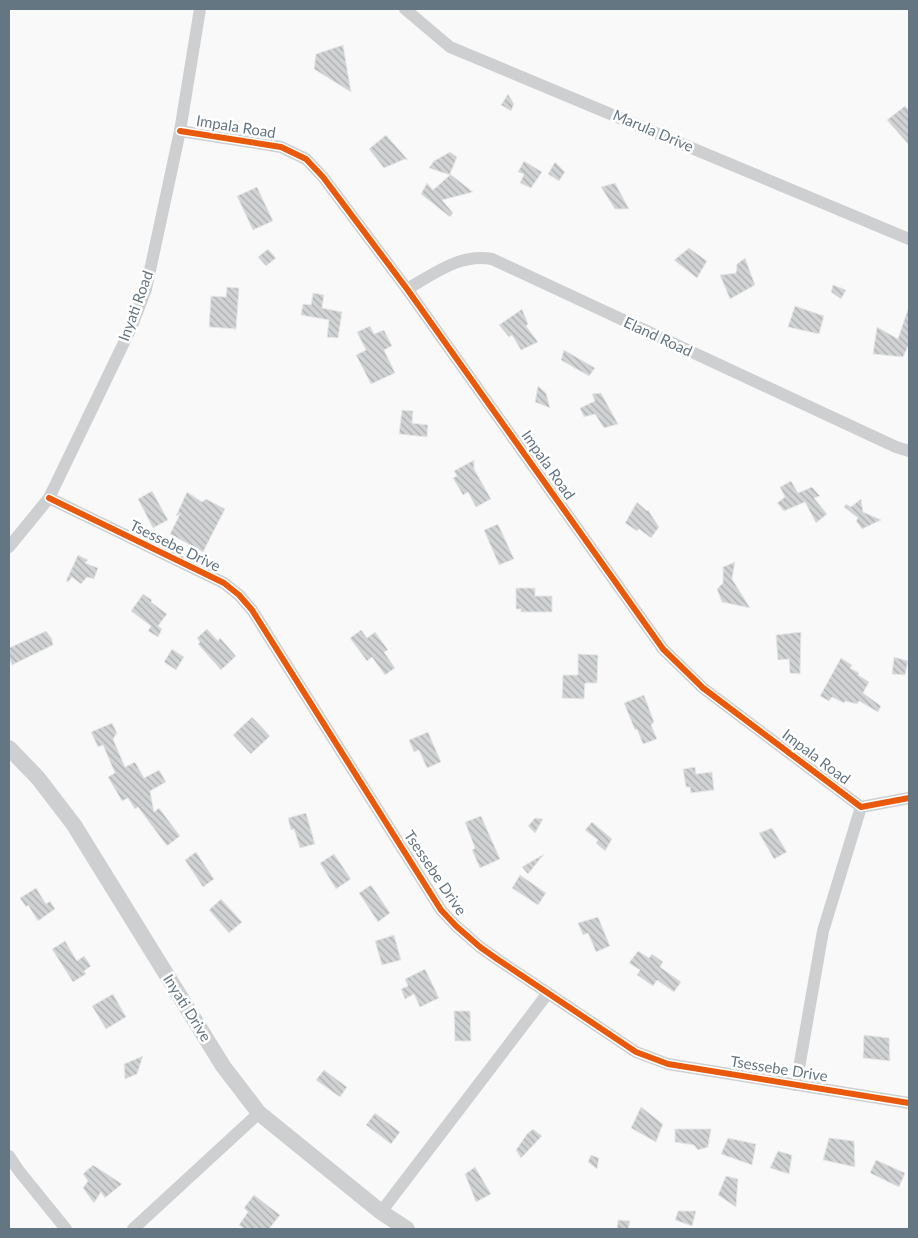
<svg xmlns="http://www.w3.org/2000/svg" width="918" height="1238" viewBox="0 0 918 1238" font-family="Lato,sans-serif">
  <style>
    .building { fill: url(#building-back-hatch); stroke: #e8e8e8 }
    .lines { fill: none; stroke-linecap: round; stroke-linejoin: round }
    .minor { stroke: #cecfd0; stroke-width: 12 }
    .tertiary { stroke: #cecfd0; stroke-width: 16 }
    .cycleway-casing { stroke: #fff; stroke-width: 9 }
    .cycleway { stroke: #e8590c; stroke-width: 6 }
    .labels { text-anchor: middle; stroke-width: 5; stroke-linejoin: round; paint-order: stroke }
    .street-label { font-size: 15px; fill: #657683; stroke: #fff }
  </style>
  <defs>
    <pattern id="building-back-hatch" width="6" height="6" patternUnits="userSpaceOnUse" patternTransform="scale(1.25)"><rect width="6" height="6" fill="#d0d2d3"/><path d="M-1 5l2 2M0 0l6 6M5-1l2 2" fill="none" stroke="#acafb1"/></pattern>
  </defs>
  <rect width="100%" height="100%" fill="#f9f9f9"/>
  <g class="building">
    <path d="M343,45L351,92L314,69L316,54Z"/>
    <path d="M508,94L514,104L511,111L501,105Z"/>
    <path d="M905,106L909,110V145L887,120Z"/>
    <path d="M386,135L408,160L405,159L384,168L369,149Z"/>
    <path d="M450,152L457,157L450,174L473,192L442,200L453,213L450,217L421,194L427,183L433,190L450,175L429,168L434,161Z"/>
    <path d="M524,161L542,172L531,188L520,183L524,174L518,172Z"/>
    <path d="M555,162L565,172L559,181L548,174Z"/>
    <path d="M615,183L629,209H615L601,187Z"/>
    <path d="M257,187L273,221L253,230L237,196Z"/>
    <path d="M689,248L707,261L697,278L674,260Z"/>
    <path d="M268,249L276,258L266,266L258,257Z"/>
    <path d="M745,258L755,285L730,299L720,275L736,273L737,264Z"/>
    <path d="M833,285L846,290L841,299L831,292Z"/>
    <path d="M227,287L239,288L236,329L209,327L211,296L226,297Z"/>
    <path d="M313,293L324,295L322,308L342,312L338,338L327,337L329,320L301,315L303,304L311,305Z"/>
    <path d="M795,306L824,316L819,334L788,327Z"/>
    <path d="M522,309L528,324L526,326L538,342L521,350L512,335L509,337L499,325Z"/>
    <path d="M908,309H909V344L903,357L873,354L877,327L898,339Z"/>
    <path d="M370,326L374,334L384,330L392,346L384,350L395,373L371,384L356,355L366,350L357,332Z"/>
    <path d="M564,350L595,368L589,376L561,360Z"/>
    <path d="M538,386L546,393L550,408L535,402Z"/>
    <path d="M601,393L618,424L604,428L595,414L584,417L580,408L595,401L592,394Z"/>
    <path d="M402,410L413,411L412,423L428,425L427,437L399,434Z"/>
    <path d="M474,460V469L491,499L476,507L468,492L463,495L453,478L457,476L454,471Z"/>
    <path d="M791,481L798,493L812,487L820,496L814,498L827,514L816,523L805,502L784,511L777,503L785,497L780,487Z"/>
    <path d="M152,491L168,520L153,528L138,499Z"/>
    <path d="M187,492L202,502L206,499L225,509L203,552L170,534L180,514L176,516Z"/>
    <path d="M861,499L863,512L881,520L862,529L856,521L858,518L844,507L846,504L851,507Z"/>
    <path d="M637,502L647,511L648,510L659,527L651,538L639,529L637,531L625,523Z"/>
    <path d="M498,524L514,559L499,565L484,530Z"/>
    <path d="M78,555L88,560L85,563L98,568L94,579L87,577L81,584L72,577L68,582L66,581Z"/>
    <path d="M735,562L732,579L750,608L722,602L717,589L723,583V567Z"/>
    <path d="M516,588H535V596H552V612H521V609H516Z"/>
    <path d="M143,594L152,600L151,602L167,614L158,626L162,629L158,637L148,631L151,626L131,611Z"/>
    <path d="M207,629L218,641L220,638L236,656L221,670L198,644L200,642L197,638Z"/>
    <path d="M361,630L367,638L375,632L388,650L384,652L395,668L385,675L372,657L367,661L350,638Z"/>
    <path d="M46,631L52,639L53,645L12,665L9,657V648Z"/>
    <path d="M801,632L800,674L790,673L789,659L778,660L776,635Z"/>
    <path d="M172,649L184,657L176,670L164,662Z"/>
    <path d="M578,654L598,655L597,683H585L584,699L562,698L563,675H578Z"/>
    <path d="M894,657L908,661L905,675L892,674Z"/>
    <path d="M841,658L852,665L850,668L859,673L858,675L869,682L863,693L881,706L878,712L859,701L857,704L845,701L844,703L832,697L829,701L820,696Z"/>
    <path d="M644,695L654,722L651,725L657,739L643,744L637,729L635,730L624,703Z"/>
    <path d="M252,717L270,736L251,754L233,735Z"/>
    <path d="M112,723L117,733L113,739L125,767L135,762L144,778L159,770L166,782L150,791L154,812L159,808L180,836L167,846L138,807L135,809L128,798L122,801L108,777L115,773L103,745L98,747L91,732Z"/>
    <path d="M428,732L441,762L427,768L419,750L414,752L409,740Z"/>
    <path d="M695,767L696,774L712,772L714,790L691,793L690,787H686L683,769Z"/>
    <path d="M306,813L315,844L300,848L294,829L291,830L288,818Z"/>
    <path d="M481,816L500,859L480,868L472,850L475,848L465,822Z"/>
    <path d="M535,818L543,819L535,833L528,826Z"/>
    <path d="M592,822L612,839L605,851L596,843L598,840L585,830Z"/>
    <path d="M772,828L787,852L774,859L759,833Z"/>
    <path d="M196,852L214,879L203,887L185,860Z"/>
    <path d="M334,854L351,879L336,889L320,863Z"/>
    <path d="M544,854L528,874L522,867Z"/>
    <path d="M520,875L546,893L538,905L512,888Z"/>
    <path d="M371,885L390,913L378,922L359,893Z"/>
    <path d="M36,888L46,904L50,901L55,909L38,921L28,905L26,907L20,898Z"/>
    <path d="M221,899L242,922L229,933L209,910Z"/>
    <path d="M598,917L610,946L596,952L588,933L583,935L578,923Z"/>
    <path d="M394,935L401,960L382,965L375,941Z"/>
    <path d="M65,941L77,961L84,956L91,966L84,971L86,974L73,982L52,949Z"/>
    <path d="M638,951L649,958L652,954L663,962L660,967L681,982L674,992L657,980L653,986L637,975L640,970L629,963Z"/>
    <path d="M425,969L439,998L420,1007L414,994L405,999L401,989L408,986L405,979Z"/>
    <path d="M113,994L126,1017L106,1029L92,1006Z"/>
    <path d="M454,1011H470L471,1041H455Z"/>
    <path d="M864,1035L889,1038L890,1061L863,1058Z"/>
    <path d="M143,1056L137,1074L125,1079L124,1064Z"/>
    <path d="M324,1070L347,1087L340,1097L316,1080Z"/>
    <path d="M641,1107L663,1124L656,1142L631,1128Z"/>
    <path d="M375,1113L400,1132L391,1144L366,1125Z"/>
    <path d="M533,1129L542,1136L521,1158L516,1150L527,1134Z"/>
    <path d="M675,1129H711L708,1147L698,1150L694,1145L675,1142Z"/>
    <path d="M728,1138L756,1144L752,1165L721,1154Z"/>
    <path d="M829,1138L854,1141L855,1167L823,1160Z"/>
    <path d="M778,1151L792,1155L789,1174L770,1168Z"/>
    <path d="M591,1155L599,1158L597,1169L588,1162Z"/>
    <path d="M876,1160L905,1173L899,1187L870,1173Z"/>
    <path d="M93,1165L122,1184L105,1198L101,1192L94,1203L83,1188L88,1181L83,1174Z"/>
    <path d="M475,1167L491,1194L476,1202L465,1174Z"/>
    <path d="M726,1176L738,1179L736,1207L718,1195Z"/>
    <path d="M254,1195L280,1215L269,1229H245L239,1225L248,1212L244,1208Z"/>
    <path d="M678,1211H696L692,1226L675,1220Z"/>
    <path d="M618,1220L630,1221L628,1229H617Z"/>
  </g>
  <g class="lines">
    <g class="minor">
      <path d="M405,9L450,47L909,239"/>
      <path d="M180,131L281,147L306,159L323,177L407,289L663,649L703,688L861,807L909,798"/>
      <path d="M407,289C434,274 460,253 492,259L896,447L909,451"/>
      <path d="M49,498L224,583L239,595L252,610L441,910L456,926L480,947L497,959L636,1052L668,1064L909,1103"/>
      <path d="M9,547L49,498L131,328L146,289L180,131L200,9"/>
      <path d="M796,1085L823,931L861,807"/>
      <path d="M9,1156L19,1171L66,1229"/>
      <path d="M381,1212L548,993"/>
      <path d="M133,1229L259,1113"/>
    </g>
    <path class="tertiary" d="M9,748L38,778L74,825L223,1066L259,1113L381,1212L407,1229"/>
    <defs>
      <g id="cycleway">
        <path d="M180,131L281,147L306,159L323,177L407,289L663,649L703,688L861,807L909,798"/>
        <path d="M49,498L224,583L239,595L252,610L441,910L456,926L480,947L497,959L636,1052L668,1064L909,1103"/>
      </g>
    </defs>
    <use href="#cycleway" class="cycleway-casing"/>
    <use href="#cycleway" class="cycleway"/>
  </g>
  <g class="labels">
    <g class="street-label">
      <text transform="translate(236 127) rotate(9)" y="5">Impala Road</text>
      <text transform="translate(653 131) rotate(23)" y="5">Marula Drive</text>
      <text transform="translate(136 306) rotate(-70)" y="5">Inyati Road</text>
      <text transform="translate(658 337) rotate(25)" y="5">Eland Road</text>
      <text transform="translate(548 465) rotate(55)" y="5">Impala Road</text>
      <text transform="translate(175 546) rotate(26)" y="5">Tsessebe Drive</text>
      <text transform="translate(816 757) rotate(37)" y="5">Impala Road</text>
      <text transform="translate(435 873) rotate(56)" y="5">Tsessebe Drive</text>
      <text transform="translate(187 1008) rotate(58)" y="5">Inyati Drive</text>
      <text transform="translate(779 1069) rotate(9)" y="5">Tsessebe Drive</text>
    </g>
  </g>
  <rect width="918" height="1238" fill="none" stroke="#657683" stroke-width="20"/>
</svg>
